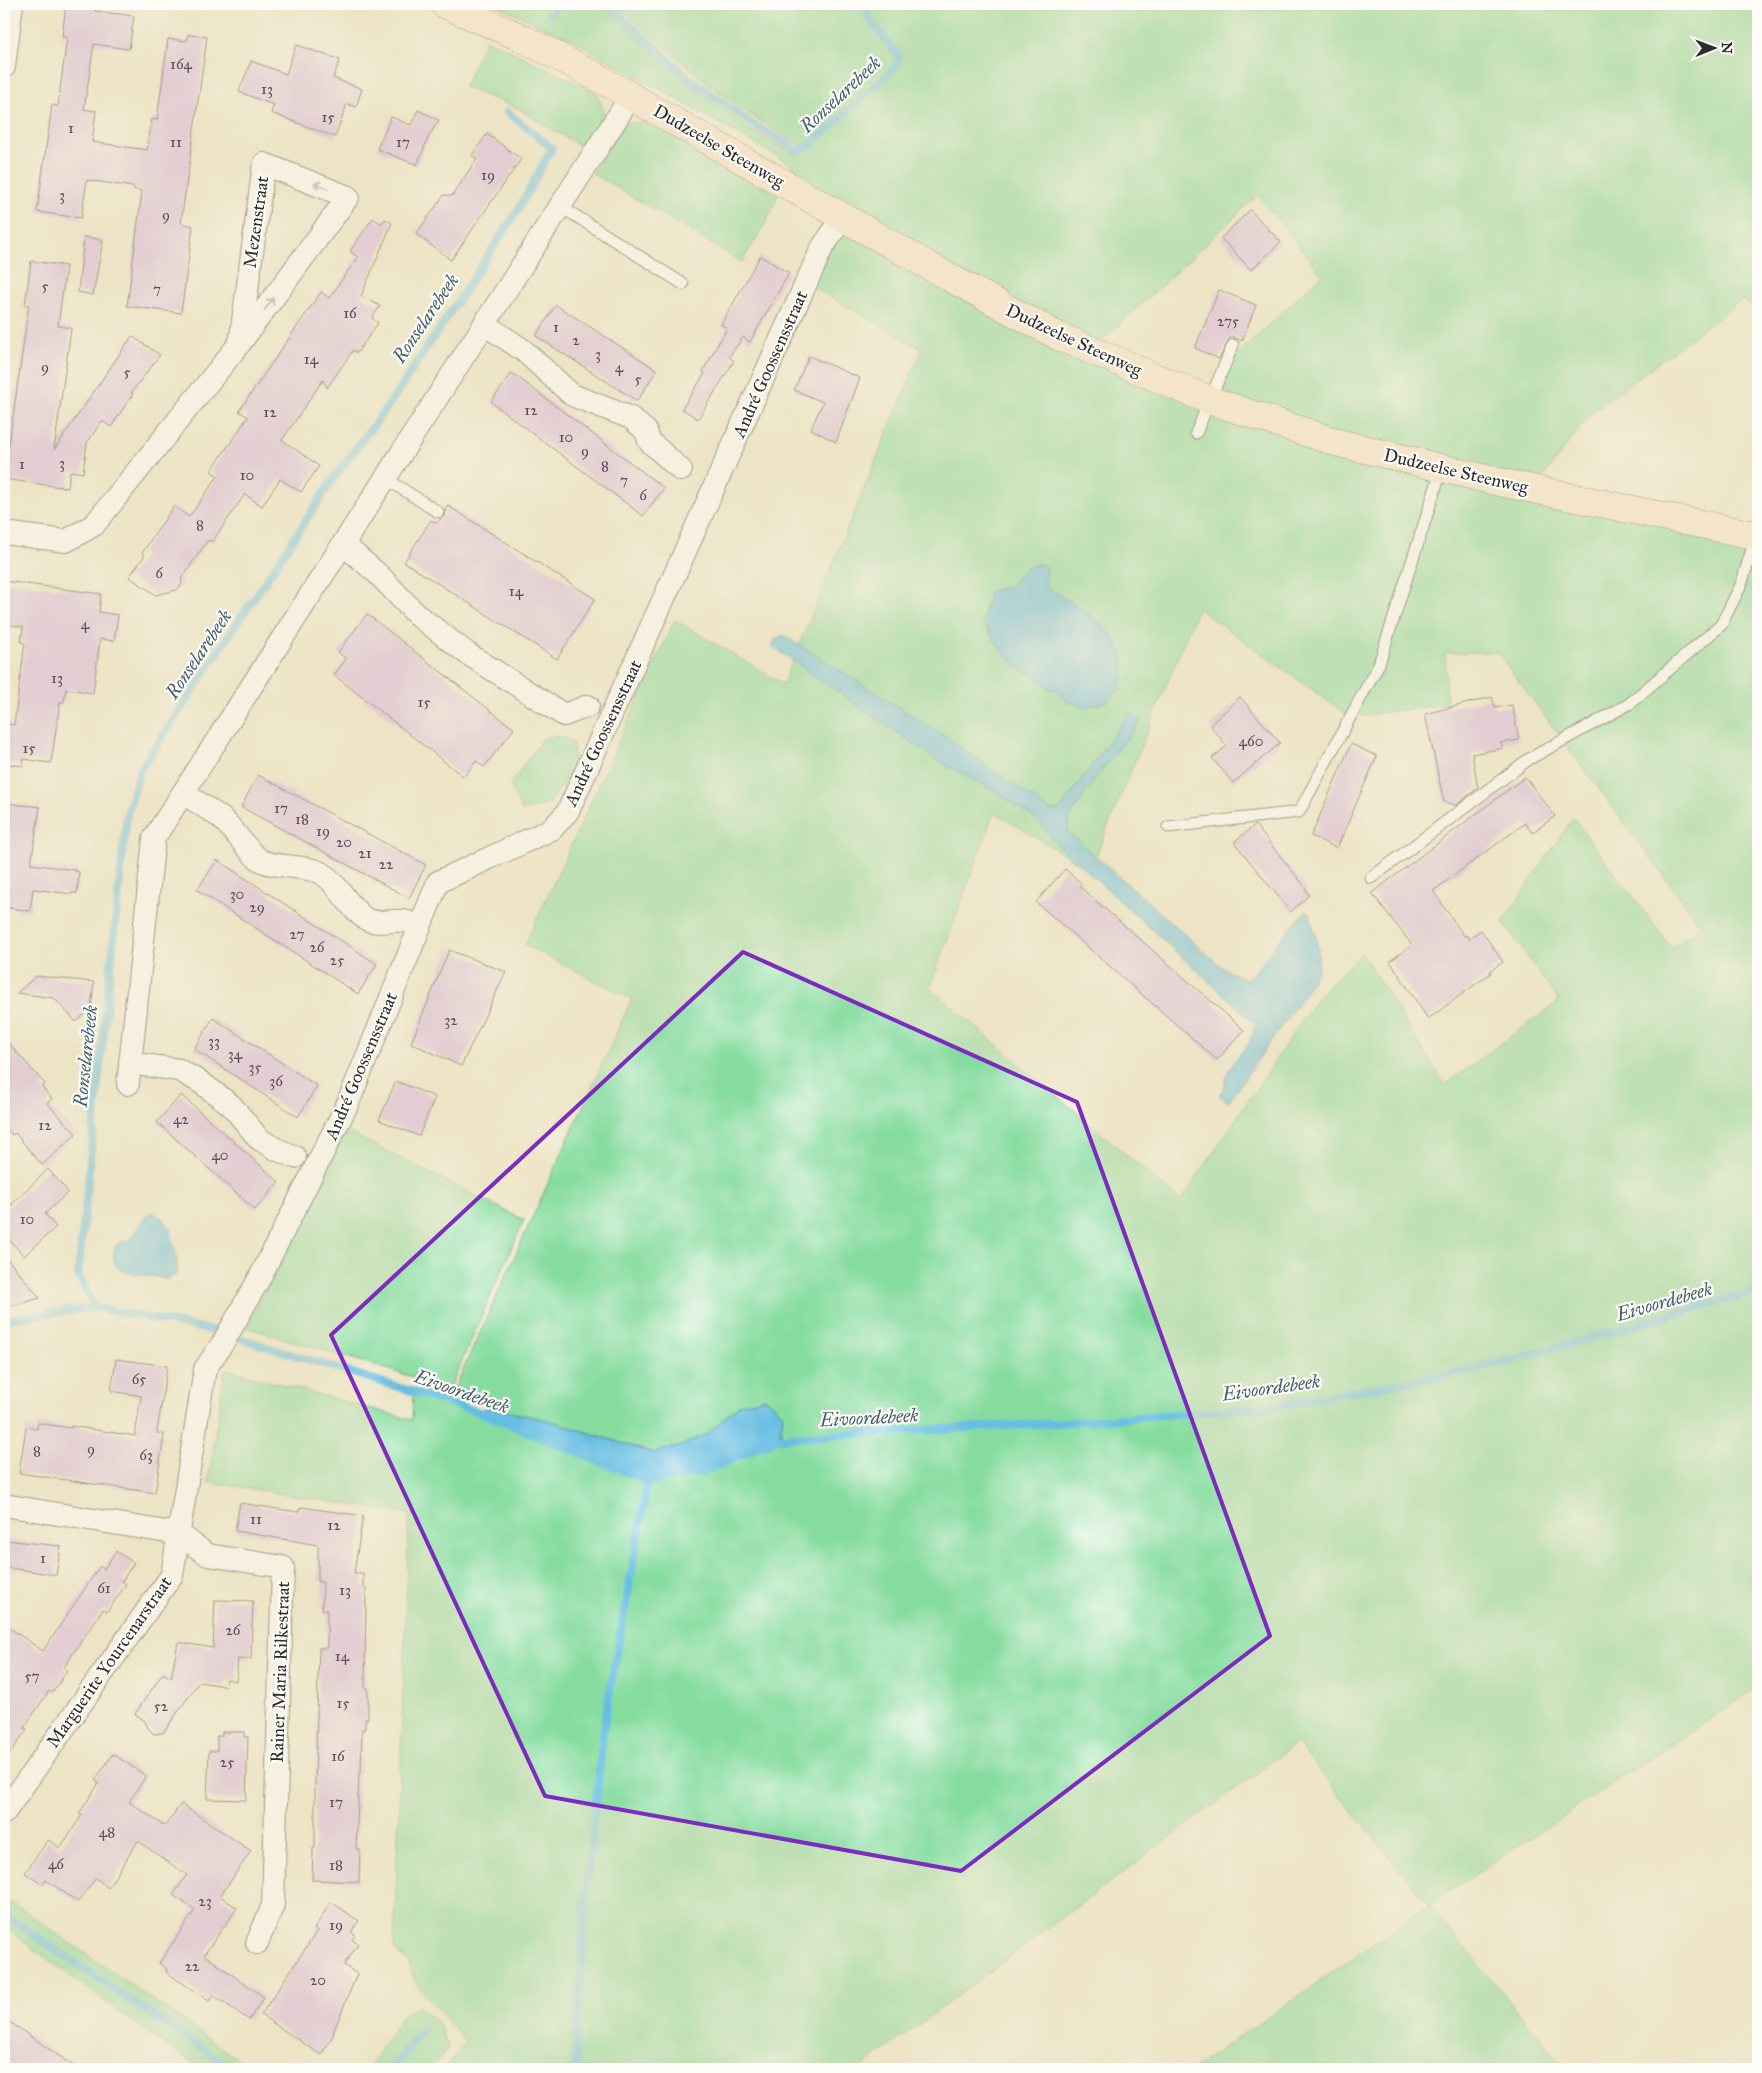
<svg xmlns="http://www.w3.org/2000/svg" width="1762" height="2073" viewBox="0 0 1762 2073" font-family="'IM FELL Great Primer',serif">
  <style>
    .green { fill: #86dc9f; stroke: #588465; fill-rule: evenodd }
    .water { fill: #65bee2; stroke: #487486 }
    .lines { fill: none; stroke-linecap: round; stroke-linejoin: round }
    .stream { stroke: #65bee2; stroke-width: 8 }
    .building { fill: #d7b2e2 }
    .service-casing { stroke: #484742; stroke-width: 13 }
    .minor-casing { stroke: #484742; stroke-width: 24 }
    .secondary-casing { stroke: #484742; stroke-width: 29 }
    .service { stroke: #fff; stroke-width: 11 }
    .minor { stroke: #fff; stroke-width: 22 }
    .secondary { stroke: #fce5cf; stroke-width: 28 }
    .oneway { stroke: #a0a0a0 }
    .marked { fill: none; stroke: #7b2cbf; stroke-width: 4; stroke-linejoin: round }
    .labels { text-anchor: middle; stroke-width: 4.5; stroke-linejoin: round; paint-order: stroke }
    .number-label { font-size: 15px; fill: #564d59 }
    .street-label { font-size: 18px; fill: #2b2b2b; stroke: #fdfcf7 }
    .water-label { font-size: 19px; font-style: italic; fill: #3f5e6b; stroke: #fdfcf7 }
  </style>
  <rect width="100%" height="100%" fill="#fdfcf7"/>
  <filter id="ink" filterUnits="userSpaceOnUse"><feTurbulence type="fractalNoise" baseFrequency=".02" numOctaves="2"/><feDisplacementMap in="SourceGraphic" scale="10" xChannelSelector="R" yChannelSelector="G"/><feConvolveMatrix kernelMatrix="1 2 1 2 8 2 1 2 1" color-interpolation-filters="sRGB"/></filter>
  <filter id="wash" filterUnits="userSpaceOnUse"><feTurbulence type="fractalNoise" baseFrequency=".0096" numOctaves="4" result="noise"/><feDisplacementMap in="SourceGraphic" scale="20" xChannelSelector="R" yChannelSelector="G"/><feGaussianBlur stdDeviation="1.12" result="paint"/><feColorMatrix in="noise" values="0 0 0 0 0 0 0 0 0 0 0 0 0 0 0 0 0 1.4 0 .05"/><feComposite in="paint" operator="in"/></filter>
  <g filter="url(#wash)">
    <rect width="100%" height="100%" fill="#ede4c5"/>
    <g class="green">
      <path d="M494,4H548L545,12L555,16C557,13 559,9 562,6C573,0 598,5 609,11L690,85L751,130L797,155L799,151L808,146C795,144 783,135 771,128C714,93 666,48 617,4H1758V313L1742,299L1592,412L1534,489L1758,536V1687L1429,1905L1566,2069H1193L1429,1905L1297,1743L859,2069H444L466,2042L415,1983L409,1963L394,1950L409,1514L208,1482L225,1369L412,1420L413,1391L479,1412L648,1481L702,1472L740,1404L707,1434L681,1446L653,1453L551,1421L518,1414L452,1394L632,999L525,945L675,620L783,684L922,349L806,283L843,217L783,183L792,165L571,39ZM1258,195L1322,275L1223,368L1209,400L1092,350ZM1198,608L1350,717L1447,704L1445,653L1497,652L1702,927L1671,947L1573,818L1503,922L1559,1001L1445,1085L1362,953L1320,994L1181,1201L930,988L994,812L1090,870Z"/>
      <path d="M486,39L596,92L604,111L599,124L583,148L519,109L464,87Z"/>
      <path d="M650,122L778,195L769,217L742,262L592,173L625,123Z"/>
      <path d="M560,736L573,743L574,767L550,804L522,811L510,785L543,738Z"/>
      <path d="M346,1131L524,1220L450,1388L246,1327Z"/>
      <path d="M4,1902L13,1903L252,2069H204L160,2042L4,1927Z"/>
      <path d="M419,2006L440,2026L448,2048L431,2069H367L404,2013Z"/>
    </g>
    <g class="water">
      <path d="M1040,564L1046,568L1045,587C1072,601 1117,627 1123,659C1125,668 1121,681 1120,690L1106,702L1083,707L1064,700L1058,690L1048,689C1042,675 1029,675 1017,666C1003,654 993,639 983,623L986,604L989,600L987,593L998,589L1010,587C1019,575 1024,565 1040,564Z"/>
      <path d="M783,635L942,734L1051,811L1060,810L1130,712L1141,721L1097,776L1070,817L1068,832L1224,969L1246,979L1253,974L1295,922L1307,911L1310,913L1318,948V969L1305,993L1228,1102L1219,1095L1223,1090L1230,1067L1249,1043L1256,1024L1056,843L1037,820L993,790L937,760L773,647L774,640Z"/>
      <path d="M152,1212C172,1224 169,1226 174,1247C177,1257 178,1264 177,1274L168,1279L124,1272L117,1267L113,1258L115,1246L123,1241H129C137,1231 141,1219 152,1212Z"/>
      <path d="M766,1398L783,1414L780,1438L702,1472L648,1481L479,1412L488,1404L518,1414L551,1421L653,1453L681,1446L707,1434L740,1404Z"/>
    </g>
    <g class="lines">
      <g class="stream">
        <path d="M607,4L611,6L689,78L751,123L799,151L809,146L892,71L899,57L869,18L864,4"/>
        <path d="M550,14L558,4"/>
        <path d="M94,1307L78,1274L127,814L140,770L336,475L389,405L518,210L552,148L507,112"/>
        <path d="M4,1320L94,1307L216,1331L479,1412L648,1481L702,1472L780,1438L1055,1423L1271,1407L1445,1375L1509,1361L1758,1291"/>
        <path d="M4,1915L233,2069"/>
        <path d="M392,2069L422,2030"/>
        <path d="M575,2069L586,1887L605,1719L648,1481"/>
      </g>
    </g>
    <g id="blocks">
      <g class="building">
        <path d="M66,4H96L95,11L134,16L129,49L94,44L84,109L96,111L92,142L147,150L152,119L157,120L168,39L187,41L188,35L207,37L181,223L193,226L181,313L127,306L142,191L133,189V187L87,180L81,218L37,212L52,105L58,106L67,37H62Z"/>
        <path d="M296,45L340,60L333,78L362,89L356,107L347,104L335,137L271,113L274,105L239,92L251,61L286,74Z"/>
        <path d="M418,110L439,120L429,136L417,165L377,149L391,117L411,125Z"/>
        <path d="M487,134L521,159L451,260L416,234L444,195L452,196L477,159L472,155Z"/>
        <path d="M1250,210L1281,242L1251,270L1221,238Z"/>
        <path d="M373,218L381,224L385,219L392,223L361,296L380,306L372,318L378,323L357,353L353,350L327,388L323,380L282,440L319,466L301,492L280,479L262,506L245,494L212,542L208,540L181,579L182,584L177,590L156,595L129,577L145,555L142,553L174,506L189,517L218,476L211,471L248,417L239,411L321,292L329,298L358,257L350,251Z"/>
        <path d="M84,237L103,240L93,295L78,292Z"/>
        <path d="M760,256L789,273L750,342L743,337L729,357L734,361L698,419L682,409L705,373L703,371L727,328L721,325Z"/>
        <path d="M31,261L66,266L58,326L71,328L54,450L132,336L160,355L131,393L133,394L111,427L102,421L87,443L83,473L70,471L68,488L4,479L29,305H25Z"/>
        <path d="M1219,290L1256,305L1242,341L1231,336L1219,359L1195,348Z"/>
        <path d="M556,305L657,370L637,401L536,336Z"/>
        <path d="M809,356L860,378L836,442L811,429L823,402L794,390Z"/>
        <path d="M512,373L664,488L643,516L491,402Z"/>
        <path d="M447,505L595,599L557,659L404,562L431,520L436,523L444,516Z"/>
        <path d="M4,581L101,594L99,612L118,615L114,641L100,639L93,693L66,689L64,702H60L51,763L24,759L23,766L4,763V723L14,725L25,643L21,642L23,627L4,624Z"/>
        <path d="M367,614L514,729L484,767L476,761L464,777L334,675L346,659L338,652Z"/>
        <path d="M1240,697L1280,743L1233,783L1212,758L1227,746L1210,725Z"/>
        <path d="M1492,697L1495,708L1512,705L1519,740L1500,743L1503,748L1472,754L1478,788L1456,805L1444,802L1425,714Z"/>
        <path d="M1351,744L1377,756L1337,848L1311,836Z"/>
        <path d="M258,775L426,865L409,898L241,807Z"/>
        <path d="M1525,777L1555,816L1532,833L1525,823L1433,891L1464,936L1466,935L1469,939L1481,930L1503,962L1490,971L1491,973L1428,1019L1390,961L1412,945L1372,893Z"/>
        <path d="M4,803L40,807L31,864L75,870V871L79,872L77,893H72V894L33,889L30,911L4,907Z"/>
        <path d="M1255,825L1306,888L1305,889L1309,895L1291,912L1234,842Z"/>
        <path d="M217,860L377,964L358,994L197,890Z"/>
        <path d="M1065,869L1082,884L1079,886L1244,1030L1217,1060L1036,902Z"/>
        <path d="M449,950L506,972L461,1066L411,1043Z"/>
        <path d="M36,976L94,982L91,1008L76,1022L54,998L17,993Z"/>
        <path d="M213,1018L317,1086L298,1117L194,1049Z"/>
        <path d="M4,1038L45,1084L42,1087L52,1099L47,1103L76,1134L42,1165L15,1133L12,1135L4,1125Z"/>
        <path d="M396,1081L435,1097L419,1136L379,1120Z"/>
        <path d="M181,1095L279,1182L255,1210L157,1122Z"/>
        <path d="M48,1169L68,1192L45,1214L56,1227L24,1256L4,1234V1212Z"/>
        <path d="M4,1255L40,1298L11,1306L4,1297Z"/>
        <path d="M116,1359L167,1366L157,1433L164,1434L155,1493L19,1473L26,1427L37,1429L38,1423L71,1428V1426L135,1436L141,1396L111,1391Z"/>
        <path d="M240,1503L298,1512L301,1507L363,1516L354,1573H363V1588H366L365,1688H368V1719H365V1729H362L361,1773H359L356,1849H360L359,1882L312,1880L313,1848H315V1782L319,1648H327V1610H322L323,1582H318V1545L235,1531Z"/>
        <path d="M4,1540L61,1546L56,1575L4,1567Z"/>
        <path d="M116,1551L134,1563L122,1581L126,1584L107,1612L103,1609L74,1652L64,1668L67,1670L60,1682L52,1693L49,1691L24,1728L27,1729L4,1762V1624L43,1651L100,1566L104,1569Z"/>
        <path d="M215,1600L253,1601L251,1659H238L236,1681L227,1679L225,1686L199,1682L163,1733L154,1734L148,1728L145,1721L135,1714L163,1673L171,1678L178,1642L213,1648Z"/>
        <path d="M222,1732H244V1737H248L246,1800L207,1799L209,1751H217V1736H222Z"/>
        <path d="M113,1754L146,1776L129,1802L165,1826L181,1804L251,1851L220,1896L237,1908L204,1955L264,1997L249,2020L213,1995L209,2001L166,1972L167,1969L159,1963L195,1910L173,1895L187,1875L138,1841L108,1888L96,1878L78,1902L46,1880L43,1885L25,1873L48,1840L60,1848L82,1815L79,1814L99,1783L95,1780Z"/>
        <path d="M331,1902L359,1921L351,1932L355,1935L352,1940L358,1944L344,1965L357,1974L333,2033L334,2034L321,2055L261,2015L317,1931L314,1929Z"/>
        <path d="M4,2018L78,2069H4Z"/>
      </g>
    </g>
  </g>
  <g filter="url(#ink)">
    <use href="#blocks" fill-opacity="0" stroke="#484742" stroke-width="1"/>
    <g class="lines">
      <defs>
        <g id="service">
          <path d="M560,206L683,284"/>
          <path d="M1196,433L1233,345"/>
          <path d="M385,478L438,512"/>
          <path d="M1168,827L1299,812L1379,664L1442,468"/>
          <path d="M1371,878L1529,759L1629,704L1721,625L1741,585L1756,536"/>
        </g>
        <g id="minor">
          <path d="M4,67L12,4"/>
          <path d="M484,324L523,350L572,395L631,418L646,431L649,441L681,470"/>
          <path d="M4,533L66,541L94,525L240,343L348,197L264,164L240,343"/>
          <path d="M343,544L379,575L417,615L468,654L564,715L588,706"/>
          <path d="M183,793C195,801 209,809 221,818C234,829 247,851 260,860C273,868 310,865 323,874C340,885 354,917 371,921C384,924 397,918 408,922"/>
          <path d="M130,1063L179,1070L200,1082L231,1105L259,1139L276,1149L295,1157"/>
          <path d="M128,1084L154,838L631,96"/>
          <path d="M4,1505L179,1534L208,1555L283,1567L273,1905L257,1943"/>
          <path d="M4,1813L172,1575L205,1369L224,1341L259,1279L348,1103L438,882L552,829L568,811L822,248L843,217"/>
        </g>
        <path id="secondary" d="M444,4L520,37L595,76L943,274L1058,336L1209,400L1335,442L1499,482L1758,536"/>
      </defs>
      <use href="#service" class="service-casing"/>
      <use href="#minor" class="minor-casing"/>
      <use href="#secondary" class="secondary-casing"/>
      <use href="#service" class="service"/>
      <use href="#minor" class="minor"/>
      <use href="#secondary" class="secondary"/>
    </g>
    <defs><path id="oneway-shaft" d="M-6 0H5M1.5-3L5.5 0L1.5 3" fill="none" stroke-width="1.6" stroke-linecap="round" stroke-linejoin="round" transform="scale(1.25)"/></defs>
    <g class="oneway">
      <use href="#oneway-shaft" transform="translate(321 186) rotate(-158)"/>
      <use href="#oneway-shaft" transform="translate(269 304) rotate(-53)"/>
    </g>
  </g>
  <path d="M0 0H1762V2073H0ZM743,952L1077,1102L1270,1636L961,1871L545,1796L331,1335Z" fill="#ede4c5" fill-opacity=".55" fill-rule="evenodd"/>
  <path class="marked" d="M743,952L1077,1102L1270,1636L961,1871L545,1796L331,1335Z"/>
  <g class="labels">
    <g class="number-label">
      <text x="181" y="69">164</text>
      <text x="267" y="94">13</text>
      <text x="328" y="122">15</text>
      <text x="71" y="133">1</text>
      <text x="176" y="147">11</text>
      <text x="403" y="147">17</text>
      <text x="488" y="180">19</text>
      <text x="62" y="200">3</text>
      <text x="166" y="220">9</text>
      <text x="45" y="291">5</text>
      <text x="157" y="294">7</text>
      <text x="350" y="318">16</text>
      <text x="1228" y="326">275</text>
      <text x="556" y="332">1</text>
      <text x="576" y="345">2</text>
      <text x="598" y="359">3</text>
      <text x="311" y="364">14</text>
      <text x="45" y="372">9</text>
      <text x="619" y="372">4</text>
      <text x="127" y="377">5</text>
      <text x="638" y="384">5</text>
      <text x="531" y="415">12</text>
      <text x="270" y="417">12</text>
      <text x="566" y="442">10</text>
      <text x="585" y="456">9</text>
      <text x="62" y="468">3</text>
      <text x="22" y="469">1</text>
      <text x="605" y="471">8</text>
      <text x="247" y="480">10</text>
      <text x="624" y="485">7</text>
      <text x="643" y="500">6</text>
      <text x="200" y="530">8</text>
      <text x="159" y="578">6</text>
      <text x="516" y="596">14</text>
      <text x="85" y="629">4</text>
      <text x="57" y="683">13</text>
      <text x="424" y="707">15</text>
      <text x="1251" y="746">460</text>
      <text x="29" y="753">15</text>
      <text x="281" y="813">17</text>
      <text x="302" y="824">18</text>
      <text x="323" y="836">19</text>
      <text x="344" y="847">20</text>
      <text x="365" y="858">21</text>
      <text x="386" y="869">22</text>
      <text x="237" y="899">30</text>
      <text x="257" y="912">29</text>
      <text x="297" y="939">27</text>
      <text x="317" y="952">26</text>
      <text x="337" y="965">25</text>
      <text x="451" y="1025">32</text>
      <text x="214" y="1046">33</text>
      <text x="235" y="1059">34</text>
      <text x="255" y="1072">35</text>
      <text x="276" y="1086">36</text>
      <text x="181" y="1124">42</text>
      <text x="45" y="1130">12</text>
      <text x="220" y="1160">40</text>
      <text x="27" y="1224">10</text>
      <text x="139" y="1384">65</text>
      <text x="91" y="1454">9</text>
      <text x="37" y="1456">8</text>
      <text x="146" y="1460">63</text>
      <text x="256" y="1524">11</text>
      <text x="334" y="1530">12</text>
      <text x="43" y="1563">1</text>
      <text x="104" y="1593">61</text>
      <text x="345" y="1595">13</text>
      <text x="233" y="1635">26</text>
      <text x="342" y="1661">14</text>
      <text x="32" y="1681">57</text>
      <text x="343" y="1708">15</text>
      <text x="161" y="1711">52</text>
      <text x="338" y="1761">16</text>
      <text x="227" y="1767">25</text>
      <text x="336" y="1807">17</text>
      <text x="107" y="1837">48</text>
      <text x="56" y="1869">46</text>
      <text x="336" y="1870">18</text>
      <text x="205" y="1906">23</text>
      <text x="336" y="1930">19</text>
      <text x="192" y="1971">22</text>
      <text x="318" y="1985">20</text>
    </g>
    <g class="street-label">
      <text transform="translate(719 146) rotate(30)" y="6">Dudzeelse Steenweg</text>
      <text transform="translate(256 222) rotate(-82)" y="6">Mezenstraat</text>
      <text transform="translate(1074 340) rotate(25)" y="6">Dudzeelse Steenweg</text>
      <text transform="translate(770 364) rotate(-66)" y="6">André Goossensstraat</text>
      <text transform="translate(1456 471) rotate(13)" y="6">Dudzeelse Steenweg</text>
      <text transform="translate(603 733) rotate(-65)" y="6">André Goossensstraat</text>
      <text transform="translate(361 1066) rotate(-67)" y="6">André Goossensstraat</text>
      <text transform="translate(109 1662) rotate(-55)" y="6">Marguerite Yourcenarstraat</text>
      <text transform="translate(280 1672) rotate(-88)" y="6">Rainer Maria Rilkestraat</text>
    </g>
    <g class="water-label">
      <text transform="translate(840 94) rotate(-43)" y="7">Ronselarebeek</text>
      <text transform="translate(425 318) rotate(-56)" y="7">Ronselarebeek</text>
      <text transform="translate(198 654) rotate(-56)" y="7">Ronselarebeek</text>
      <text transform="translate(85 1056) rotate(-84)" y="7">Ronselarebeek</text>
      <text transform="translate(1664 1301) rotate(-16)" y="7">Eivoordebeek</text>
      <text transform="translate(1271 1387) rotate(-8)" y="7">Eivoordebeek</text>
      <text transform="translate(462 1391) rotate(19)" y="7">Eivoordebeek</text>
      <text transform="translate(869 1417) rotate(-3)" y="7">Eivoordebeek</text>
    </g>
  </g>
  <rect width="1762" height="2073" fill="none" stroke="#fdfcf7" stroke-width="20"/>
  <g transform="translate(1714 48) rotate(89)" stroke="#fdfcf7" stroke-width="4" paint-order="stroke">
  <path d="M0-4L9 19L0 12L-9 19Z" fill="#2b2b2b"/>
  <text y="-8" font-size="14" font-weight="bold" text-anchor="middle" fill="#2b2b2b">N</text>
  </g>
</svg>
